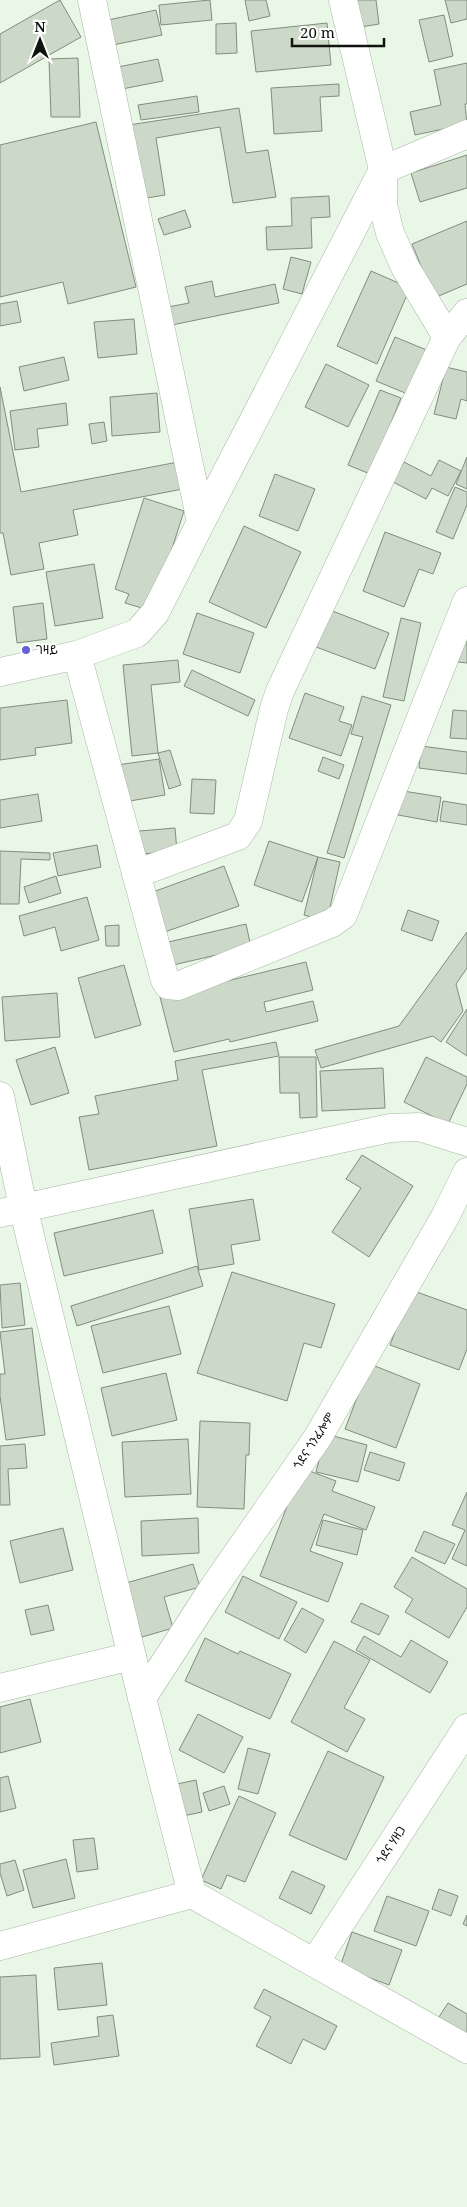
<svg xmlns="http://www.w3.org/2000/svg" width="467" height="2207" viewBox="0 0 467 2207" font-family="'Noto Serif','Noto Sans Ethiopic',serif">
  <style>
    .building { fill: #ccd9c9; stroke: #818d7e }
    .lines { fill: none; stroke-linecap: round; stroke-linejoin: round }
    .minor-casing { stroke: #aab6a7; stroke-width: 29 }
    .minor { stroke: #fff; stroke-width: 28 }
    .poi-dot { fill: #6760d9; stroke: #fff; stroke-width: 2 }
    .labels { text-anchor: middle; stroke-width: 4; stroke-linejoin: round; paint-order: stroke }
    .poi-label { font-size: 12px; fill: #0f140e; stroke: #fff; text-anchor: start }
    .street-label { font-size: 12px; fill: #0f140e; stroke: #fff }
  </style>
  <rect width="100%" height="100%" fill="#e9f7e6"/>
  <g class="building">
    <path d="M60,0L81,37L0,83V34Z"/>
    <path d="M210,0L212,20L161,25L159,5Z"/>
    <path d="M245,0H266L270,16L249,21Z"/>
    <path d="M351,0H376L379,24L355,28Z"/>
    <path d="M445,0H467V19L451,23Z"/>
    <path d="M156,10L162,35L108,46L103,21Z"/>
    <path d="M444,15L453,56L429,62L419,20Z"/>
    <path d="M236,23L237,53L216,54V24Z"/>
    <path d="M327,23L331,65L256,72L251,31Z"/>
    <path d="M78,58L80,117H51L49,59Z"/>
    <path d="M158,59L163,81L122,89L118,67Z"/>
    <path d="M467,63V104H465L467,124L415,135L410,112L441,105L434,70Z"/>
    <path d="M339,84V96L320,97L322,131L274,134L271,88Z"/>
    <path d="M197,96L199,112L141,120L138,105Z"/>
    <path d="M239,108L246,153L268,150L276,197L233,203L220,127L156,138L165,195L141,199L129,125Z"/>
    <path d="M96,122L136,287L68,304L63,282L0,297V145Z"/>
    <path d="M467,155V188L420,202L411,173Z"/>
    <path d="M329,196L330,217L311,218L312,248L267,250L266,227L292,226L291,198Z"/>
    <path d="M185,210L191,227L164,235L158,219Z"/>
    <path d="M467,221V284L434,298L412,244Z"/>
    <path d="M291,257L311,262L302,294L283,289Z"/>
    <path d="M371,271L410,288L377,364L337,346Z"/>
    <path d="M212,281L215,297L275,284L279,303L172,325L168,307L189,303L185,287Z"/>
    <path d="M17,301L21,322L0,326V304Z"/>
    <path d="M134,319L137,354L98,358L94,322Z"/>
    <path d="M395,337L429,351L410,395L376,381Z"/>
    <path d="M64,357L69,380L24,391L19,367Z"/>
    <path d="M326,364L369,385L348,427L305,407Z"/>
    <path d="M446,367L467,372V401L461,399L456,419L434,414Z"/>
    <path d="M0,387L21,492L178,462L183,489L73,510L78,535L39,543L44,569L11,575L3,533H0Z"/>
    <path d="M380,390L401,398L370,474L348,465Z"/>
    <path d="M157,393L160,432L112,436L110,397Z"/>
    <path d="M66,403L68,425L37,429L39,447L15,450L10,411Z"/>
    <path d="M104,422L107,441L92,444L89,424Z"/>
    <path d="M467,457V489L456,484Z"/>
    <path d="M439,460L461,471L448,496L432,488L426,499L393,482L404,462L431,476Z"/>
    <path d="M275,474L315,489L298,531L259,516Z"/>
    <path d="M455,487L467,492V505L453,539L436,532Z"/>
    <path d="M144,498L184,511L152,611L125,603L129,594L115,589Z"/>
    <path d="M244,526L301,552L266,628L209,602Z"/>
    <path d="M385,532L441,553L433,574L419,569L404,607L363,591Z"/>
    <path d="M94,564L103,618L55,626L46,572Z"/>
    <path d="M43,603L47,639L17,643L13,607Z"/>
    <path d="M330,610L389,633L375,669L316,647Z"/>
    <path d="M197,613L254,633L240,673L183,654Z"/>
    <path d="M401,618L421,623L404,701L383,697Z"/>
    <path d="M467,632V663L458,662Z"/>
    <path d="M178,660L180,682L151,685L158,753L132,756L123,665Z"/>
    <path d="M192,670L255,700L248,716L184,686Z"/>
    <path d="M305,693L344,707L339,721L352,725L341,756L289,738Z"/>
    <path d="M362,696L391,705L344,858L327,853L363,737L351,734Z"/>
    <path d="M67,700L72,743L35,748L36,755L0,760V708Z"/>
    <path d="M453,710L467,711V739L450,738Z"/>
    <path d="M421,746L467,752V774L419,768Z"/>
    <path d="M170,750L181,785L169,789L158,753Z"/>
    <path d="M323,757L344,765L339,779L318,771Z"/>
    <path d="M159,759L165,795L124,802L117,765Z"/>
    <path d="M192,779L216,780L214,814L190,813Z"/>
    <path d="M403,791L441,797L437,822L398,815Z"/>
    <path d="M38,794L42,821L0,828V800Z"/>
    <path d="M443,801L467,805V825L440,821Z"/>
    <path d="M175,828L177,851L130,855L128,832Z"/>
    <path d="M269,841L318,857L302,902L254,885Z"/>
    <path d="M97,845L101,867L58,876L53,853Z"/>
    <path d="M0,851L50,853V860L21,859L19,904H0Z"/>
    <path d="M318,857L340,862L327,921L304,915Z"/>
    <path d="M224,866L239,906L156,935L142,896Z"/>
    <path d="M56,876L61,893L29,903L24,887Z"/>
    <path d="M87,897L99,940L61,951L55,927L24,936L19,916Z"/>
    <path d="M408,910L439,921L432,941L401,930Z"/>
    <path d="M246,924L251,947L156,969L151,946Z"/>
    <path d="M119,925V946H106L105,926Z"/>
    <path d="M467,932V968L456,984L463,1011L441,1042L433,1036L321,1068L315,1050L399,1026Z"/>
    <path d="M306,962L313,990L264,1002L266,1012L313,1001L318,1021L230,1042L229,1039L174,1052L160,997Z"/>
    <path d="M124,965L141,1025L95,1038L78,978Z"/>
    <path d="M57,993L60,1037L5,1041L2,997Z"/>
    <path d="M467,1009V1056L446,1042Z"/>
    <path d="M276,1042L279,1056L202,1070L217,1146L89,1170L79,1117L99,1114L95,1096L178,1080L175,1061Z"/>
    <path d="M55,1047L69,1093L31,1105L16,1060Z"/>
    <path d="M279,1057H316L317,1117L300,1118L299,1093H280Z"/>
    <path d="M426,1057L467,1077V1084L448,1124L404,1102Z"/>
    <path d="M383,1068L385,1108L322,1111L320,1071Z"/>
    <path d="M362,1155L413,1186L369,1257L332,1232L361,1188L346,1179Z"/>
    <path d="M253,1199L260,1240L231,1245L234,1264L199,1270L189,1209Z"/>
    <path d="M153,1210L163,1253L64,1276L54,1233Z"/>
    <path d="M197,1266L203,1286L77,1326L71,1306Z"/>
    <path d="M232,1272L335,1304L321,1348L304,1343L287,1401L197,1373Z"/>
    <path d="M20,1283L25,1325L2,1328L0,1285Z"/>
    <path d="M411,1290L467,1310V1349L459,1370L390,1345Z"/>
    <path d="M169,1306L181,1354L103,1373L91,1326Z"/>
    <path d="M32,1328L45,1435L6,1440L0,1396V1374H5L0,1332Z"/>
    <path d="M370,1364L420,1384L396,1448L345,1429Z"/>
    <path d="M166,1373L177,1420L112,1436L101,1388Z"/>
    <path d="M200,1421L250,1423L249,1455H246L244,1509L197,1507Z"/>
    <path d="M326,1434L367,1445L358,1482L316,1472Z"/>
    <path d="M188,1439L191,1494L125,1497L122,1442Z"/>
    <path d="M25,1444L27,1468L8,1469L10,1505H0V1446Z"/>
    <path d="M370,1452L405,1463L399,1481L364,1470Z"/>
    <path d="M302,1468L336,1481L332,1491L375,1507L366,1530L324,1514L310,1551L343,1563L328,1602L260,1576Z"/>
    <path d="M467,1492V1566L452,1559L465,1530L452,1525Z"/>
    <path d="M198,1518L199,1553L142,1556L141,1521Z"/>
    <path d="M323,1520L363,1530L357,1555L316,1545Z"/>
    <path d="M63,1528L73,1570L20,1583L10,1541Z"/>
    <path d="M424,1531L455,1544L445,1564L415,1551Z"/>
    <path d="M412,1557L467,1589V1607L449,1638L405,1612L413,1599L394,1587Z"/>
    <path d="M193,1564L200,1587L164,1597L173,1628L142,1637L126,1583Z"/>
    <path d="M243,1576L297,1602L279,1639L225,1612Z"/>
    <path d="M361,1603L389,1616L379,1635L351,1622Z"/>
    <path d="M48,1605L54,1630L31,1635L25,1610Z"/>
    <path d="M302,1608L324,1620L306,1653L284,1640Z"/>
    <path d="M364,1636L401,1657L411,1640L448,1662L430,1693L356,1650Z"/>
    <path d="M205,1638L238,1654L240,1651L291,1674L270,1719L185,1681Z"/>
    <path d="M334,1641L370,1660L344,1708L365,1719L347,1752L291,1722Z"/>
    <path d="M30,1699L41,1742L0,1753V1707Z"/>
    <path d="M198,1714L243,1737L224,1773L179,1750Z"/>
    <path d="M248,1748L270,1754L258,1794L238,1789Z"/>
    <path d="M328,1751L384,1777L346,1860L289,1835Z"/>
    <path d="M8,1776L16,1808L0,1812V1778Z"/>
    <path d="M196,1780L202,1812L183,1816L177,1784Z"/>
    <path d="M224,1786L230,1804L209,1811L203,1793Z"/>
    <path d="M239,1796L276,1813L245,1882L227,1875L221,1889L201,1880Z"/>
    <path d="M94,1838L98,1869L77,1872L73,1840Z"/>
    <path d="M66,1859L75,1898L33,1908L23,1870Z"/>
    <path d="M15,1860L24,1890L7,1896L0,1873V1864Z"/>
    <path d="M292,1871L325,1886L311,1914L279,1898Z"/>
    <path d="M439,1889L458,1896L451,1916L432,1909Z"/>
    <path d="M387,1896L429,1911L416,1946L374,1931Z"/>
    <path d="M467,1915V1926L463,1924Z"/>
    <path d="M352,1932L402,1950L389,1985L340,1967Z"/>
    <path d="M102,1963L107,2005L58,2010L54,1968Z"/>
    <path d="M36,1975L40,2057L0,2059V1977Z"/>
    <path d="M264,1989L337,2026L325,2050L303,2039L291,2064L256,2046L271,2017L254,2008Z"/>
    <path d="M448,2003L467,2014V2039L437,2020Z"/>
    <path d="M113,2015L119,2056L54,2065L51,2043L99,2036L97,2017Z"/>
  </g>
  <g class="lines">
    <defs>
      <g id="minor">
        <path d="M92,0L201,522L383,170L467,134"/>
        <path d="M343,0L383,170V205L390,233L405,267L447,337L467,313"/>
        <path d="M77,655L165,980L168,985L178,986L332,923L343,915L467,601"/>
        <path d="M0,672L77,655L137,633L155,613L201,522"/>
        <path d="M136,874L238,836L248,821L274,709L280,691L447,337"/>
        <path d="M0,1096L23,1207L142,1698L192,1894L0,1946"/>
        <path d="M0,1213L390,1128L419,1127L467,1142"/>
        <path d="M0,1688L132,1656"/>
        <path d="M142,1698L212,1590L318,1437L445,1217L467,1172"/>
        <path d="M192,1894L467,2049"/>
        <path d="M315,1962L467,1728"/>
      </g>
    </defs>
    <use href="#minor" class="minor-casing"/>
    <use href="#minor" class="minor"/>
  </g>
  <circle class="poi-dot" cx="26" cy="650" r="5"/>
  <g class="labels">
    <g class="poi-label">
      <text x="36" y="654">ገዛይ</text>
    </g>
    <g class="street-label">
      <text transform="translate(314 1441) rotate(-57)" y="4">ጎደና ጎንፈሎም</text>
      <text transform="translate(391 1845) rotate(-57)" y="4">ጎደና ሃዘጋ</text>
    </g>
  </g>
  <g transform="translate(40 40)" stroke="#ffffff" stroke-width="4" paint-order="stroke">
  <path d="M0-4L9 19L0 12L-9 19Z" fill="#0f140e"/>
  <text y="-8" font-size="14" font-weight="bold" text-anchor="middle" fill="#0f140e">N</text>
  </g>
  <path d="M292 38v8h92v-8" fill="none" stroke="#0f140e" stroke-width="2.5"/>
  <text x="300" y="38" font-size="15" fill="#0f140e" stroke="#ffffff" stroke-width="4" paint-order="stroke">20 m</text>
</svg>
